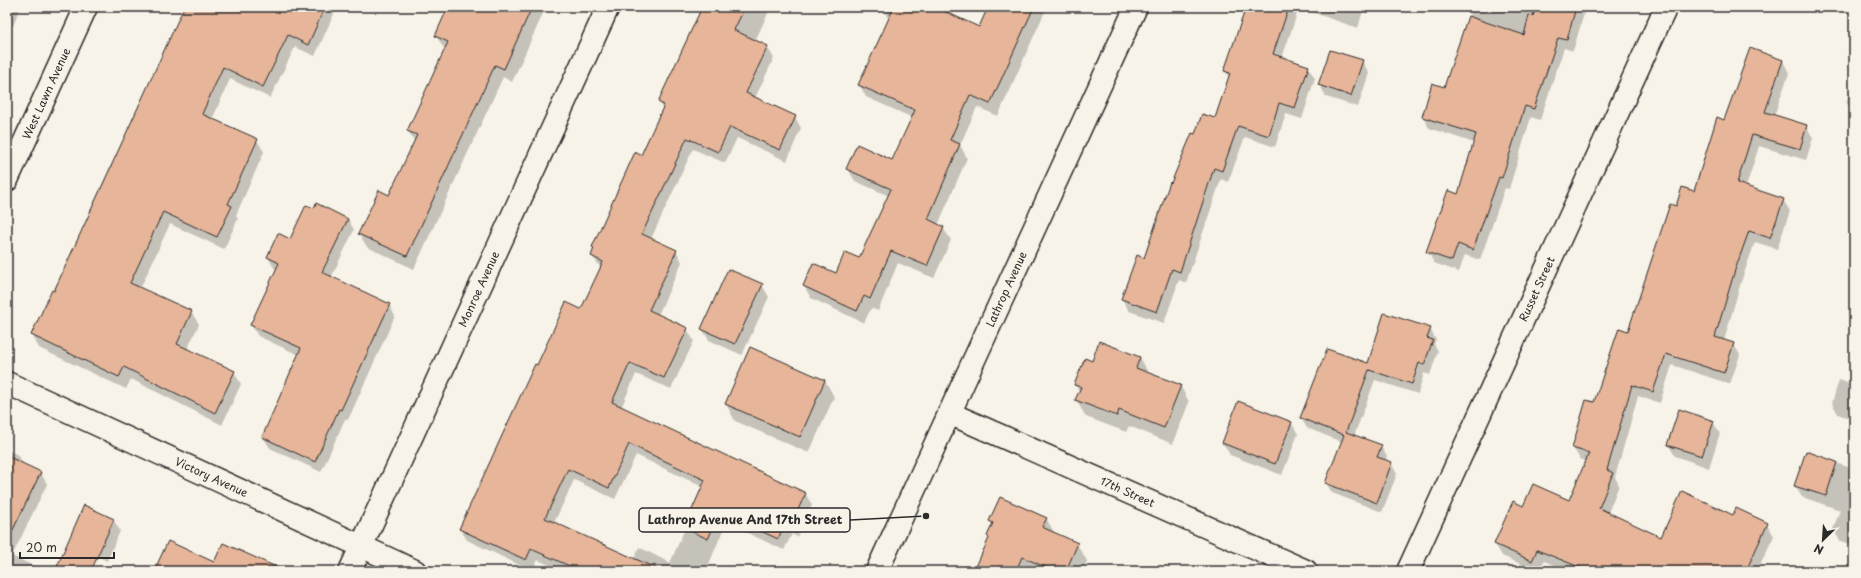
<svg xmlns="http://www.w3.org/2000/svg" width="1861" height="578" viewBox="0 0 1861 578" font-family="'Playpen Sans',sans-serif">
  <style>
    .shadow { fill: #0003; fill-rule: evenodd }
    .building { fill: #e7b599; stroke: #2b2b2b }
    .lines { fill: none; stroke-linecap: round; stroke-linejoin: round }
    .minor-casing { stroke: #2b2b2b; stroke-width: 25 }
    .tertiary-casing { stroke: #2b2b2b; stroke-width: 25 }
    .minor { stroke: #f7f3e8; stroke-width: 22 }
    .tertiary { stroke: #f7f3e8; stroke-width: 22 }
    .labels { text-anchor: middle; stroke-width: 3; stroke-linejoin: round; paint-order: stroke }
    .street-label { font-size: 11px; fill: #2b2b2b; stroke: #f7f3e8 }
    .leader { fill: none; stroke: #2b2b2b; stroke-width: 1.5 }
    .callout-dot { fill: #2b2b2b; stroke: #f7f3e8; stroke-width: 1.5 }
    .callout { fill: #f7f3e8; stroke: #2b2b2b; stroke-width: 1.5 }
    .callout-label { font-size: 12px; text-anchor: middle; font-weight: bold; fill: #2b2b2b }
  </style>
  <rect width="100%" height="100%" fill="#f7f3e8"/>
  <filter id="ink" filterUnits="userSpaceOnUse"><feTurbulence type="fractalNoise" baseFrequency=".025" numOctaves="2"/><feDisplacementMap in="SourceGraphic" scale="8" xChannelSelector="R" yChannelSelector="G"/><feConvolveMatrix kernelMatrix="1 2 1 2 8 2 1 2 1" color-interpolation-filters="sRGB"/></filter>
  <g filter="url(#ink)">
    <g class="shadow">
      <path d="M7,7H21L13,26L8,24L7,26Z"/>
      <path d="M185,7H337L315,56L295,47L270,98L230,79L212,120L257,140L264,152L236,215L238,219L224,249L170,224L140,289L191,312L199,324L187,350L234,372L241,384L222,425L131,379L126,389L39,348L32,335L90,215L89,213Z"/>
      <path d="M449,7H546L512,82L503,77L414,269L367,247L359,234L390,196L415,142L408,131L445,50L436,36Z"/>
      <path d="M702,7H771L755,41L767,47L774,58L755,98L795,117L801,128L787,161L737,138L725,163L693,149L651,239L676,250L682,262L658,315L687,329L694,341L671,389L636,374L621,408L805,493L812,505L797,537L792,534L784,550L726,523L706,571H563L538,560L532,571L467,540L460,529L537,366L581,310L601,268L592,256L663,109L659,102ZM636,455L703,487L670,563L639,547L634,559L554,523L574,480L615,499Z"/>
      <path d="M886,7H937V9L979,28L989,7H1047L998,116L977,107L960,145L967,158L938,225L943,228L951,240L934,278L898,263L878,311L871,308L864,323L811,298L804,286L836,274L860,260L889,196L855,181L848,169L893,161L913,118L866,97L859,84L889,20L884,11Z"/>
      <path d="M1247,7H1364L1358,28L1299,8L1282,58L1308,67L1315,78L1302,119L1286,114L1275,147L1245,137L1228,182L1221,179L1186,283L1179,280L1164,323L1129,311L1122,299L1144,259L1172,184L1196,135L1216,119L1230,78L1225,71Z"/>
      <path d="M1472,7H1586L1573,51L1564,48L1540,120L1531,117L1509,189L1505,188L1480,260L1465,255L1459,272L1434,263L1428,252L1458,195L1474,143L1429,128L1423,117L1445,88Z"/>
      <path d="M1362,61L1369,73L1358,107L1326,97L1320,85Z"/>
      <path d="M1783,61L1789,73L1774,116L1806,126L1813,138L1806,160L1759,146L1746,187L1783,200L1790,211L1777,249L1755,242L1741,282L1724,341L1733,343L1740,355L1730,384L1672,365L1660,403L1638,396L1615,477L1619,485L1608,513L1661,538L1733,516L1767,524L1774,536L1757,571H1569L1544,561L1539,571H1537L1502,556L1495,544L1523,508L1570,501L1586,461L1580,459L1573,448L1629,332L1676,208L1695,193L1725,121Z"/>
      <path d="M1854,80V114L1846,102Z"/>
      <path d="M348,219L354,230L331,278L389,305L395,316L348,420L345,419L321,472L270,448L263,437L299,355L258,336L251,325L277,269L274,268L268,257L290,240Z"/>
      <path d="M762,285L769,297L742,355L709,340L702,329Z"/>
      <path d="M1430,329L1436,340L1434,344L1438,351L1430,375L1424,373L1418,394L1375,380L1354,436L1381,446L1387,457L1385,461L1391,463L1397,474L1382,512L1332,493L1326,483L1342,442L1307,428L1301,418L1369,364Z"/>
      <path d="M751,348L825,380L834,397L809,453L735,421L726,404Z"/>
      <path d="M1140,357L1149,374L1180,385L1189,402L1173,444L1129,426L1126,432L1086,417L1076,400L1080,392L1075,385L1092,362Z"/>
      <path d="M1839,380L1854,385V420L1838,414L1832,403Z"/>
      <path d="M1291,422L1298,434L1282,475L1230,455L1223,443Z"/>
      <path d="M1713,422L1720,433L1709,468L1675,456L1668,444Z"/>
      <path d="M7,450L18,455L24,465L40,472L47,484L12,556L45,571H7Z"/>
      <path d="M1807,453L1854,469V545L1840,541L1833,529L1840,510L1802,497L1795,486Z"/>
      <path d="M1046,518L1055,534L1077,544L1087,561L1083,571H975L990,540L988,536L993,526L990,521Z"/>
      <path d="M113,519L120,531L107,561L78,548Z"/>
    </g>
    <g class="building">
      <path d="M184,7H325L308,45L288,35L263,87L223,67L202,114L258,139L228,204L232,206L217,237L163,212L130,283L192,311L177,344L235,371L215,413L124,367L119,377L31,335L52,290L54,291Z"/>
      <path d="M448,7H532L504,69L495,65L407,256L358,234L379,190L389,195L417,135L407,131L448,42L435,36Z"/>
      <path d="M702,7H745L734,30L768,46L746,93L796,116L780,150L730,127L718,152L687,138L642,234L677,250L649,310L688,328L664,378L630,363L612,402L806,493L790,526L785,523L778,539L720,512L708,539L684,528L705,480L629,444L609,488L568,469L545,518L662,571H581L531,549L526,560L459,529L535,364L537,365L566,302L581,309L603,262L591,256L594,248L592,247L635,152L641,155L664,105L658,102Z"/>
      <path d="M894,7H935L979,27L988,7H1034L990,104L970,95L950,140L960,144L928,219L944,227L927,266L891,251L870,299L864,296L857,311L803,286L813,263L836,273L845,252L859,258L891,189L846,169L857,144L892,160L915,110L858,85Z"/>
      <path d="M1246,7H1289L1273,54L1309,66L1295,108L1279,103L1269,136L1238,126L1222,171L1214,168L1180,272L1172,269L1157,312L1121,299L1137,255L1144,258L1170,182L1171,183L1192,133L1195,134L1202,114L1215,118L1230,73L1224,71Z"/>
      <path d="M1536,7H1576L1567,40L1558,38L1534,109L1525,106L1502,178L1499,177L1473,250L1458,244L1452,261L1426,252L1448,190L1458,194L1476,134L1422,117L1432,83L1444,87L1468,16L1524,35L1529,15L1533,16Z"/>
      <path d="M1750,48L1783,60L1765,112L1807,125L1800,149L1752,135L1737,183L1784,199L1770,238L1749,231L1735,270L1715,337L1734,343L1724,373L1666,354L1653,392L1632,385L1607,470L1613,473L1599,508L1661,537L1682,491L1733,515L1736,508L1768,523L1746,571H1589L1537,550L1532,561L1494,544L1513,501L1523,506L1533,484L1569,500L1589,453L1572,448L1586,400L1594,402L1619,328L1628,331L1670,204L1676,206L1682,187L1694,191L1717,117L1724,120Z"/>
      <path d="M1330,50L1363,60L1351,96L1318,85Z"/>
      <path d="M316,203L348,219L322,272L390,304L341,410L339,409L315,462L262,437L301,348L250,325L279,263L267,257L278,233L290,239L306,205L314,208Z"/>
      <path d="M728,269L763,284L735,344L701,329Z"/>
      <path d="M1384,313L1431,328L1427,338L1433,340L1424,365L1419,363L1412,384L1369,370L1346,432L1382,445L1377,457L1392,462L1377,503L1325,483L1344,435L1300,418L1327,349L1368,363Z"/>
      <path d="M1099,341L1140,357L1136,368L1181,385L1164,428L1119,410L1117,416L1075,400L1081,387L1074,385L1085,358L1092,361Z"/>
      <path d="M750,347L825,380L800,437L725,404Z"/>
      <path d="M1238,401L1292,422L1275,464L1222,443Z"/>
      <path d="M1679,409L1714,421L1702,456L1667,445Z"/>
      <path d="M1806,451L1837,462L1826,496L1794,486Z"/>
      <path d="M7,456L41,472L7,542Z"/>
      <path d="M1000,497L1047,518L1042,527L1078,543L1066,571H1055L1022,557L1016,571H974L989,538L987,536L993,523L989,521Z"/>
      <path d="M84,505L114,519L91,571H55Z"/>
      <path d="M168,541L214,562L223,543L285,571H154Z"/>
    </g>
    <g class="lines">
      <defs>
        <g id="minor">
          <path id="s1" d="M7,180L86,7"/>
          <path id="s2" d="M7,383L415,571"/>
          <path id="s3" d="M949,413L1306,571"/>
          <path id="s4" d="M350,571L608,7"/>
          <path id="s5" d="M1408,571L1666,7"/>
        </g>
        <g id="tertiary">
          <path id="s6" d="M877,571L1136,7"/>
        </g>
      </defs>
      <use href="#minor" class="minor-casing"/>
      <use href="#tertiary" class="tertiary-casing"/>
      <use href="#minor" class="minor"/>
      <use href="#tertiary" class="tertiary"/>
    </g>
  </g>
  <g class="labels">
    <g class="street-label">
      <text dy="4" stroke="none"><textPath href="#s1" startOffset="95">West Lawn Avenue</textPath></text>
      <text dy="4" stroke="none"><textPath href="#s4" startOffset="310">Monroe Avenue</textPath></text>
      <text dy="4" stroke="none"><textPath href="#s6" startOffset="310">Lathrop Avenue</textPath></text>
      <text dy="4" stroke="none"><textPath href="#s5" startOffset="310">Russet Street</textPath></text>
      <text dy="4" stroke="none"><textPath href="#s2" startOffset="225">Victory Avenue</textPath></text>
      <text dy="4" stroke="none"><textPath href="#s3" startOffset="195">17th Street</textPath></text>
    </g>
  </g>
  <path class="leader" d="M926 516L850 520"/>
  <circle class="callout-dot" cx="926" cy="516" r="4"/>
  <rect class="callout" x="639" y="508" width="211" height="24" rx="4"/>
  <g class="callout-label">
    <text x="745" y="524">Lathrop Avenue And 17th Street</text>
  </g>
  <rect width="1861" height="578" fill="none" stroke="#f7f3e8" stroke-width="24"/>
  <rect x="12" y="12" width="1837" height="554" fill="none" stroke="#2b2b2b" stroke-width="1.5" filter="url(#ink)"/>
  <g transform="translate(1823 540) rotate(205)" stroke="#f7f3e8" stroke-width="3" paint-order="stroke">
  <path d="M0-3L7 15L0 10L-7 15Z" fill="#2b2b2b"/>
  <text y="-6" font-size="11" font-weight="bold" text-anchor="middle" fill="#2b2b2b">N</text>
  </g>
  <path d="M20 552v6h94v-6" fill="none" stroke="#2b2b2b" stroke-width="2"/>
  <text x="26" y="552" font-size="12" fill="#2b2b2b" stroke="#f7f3e8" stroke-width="3" paint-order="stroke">20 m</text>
</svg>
